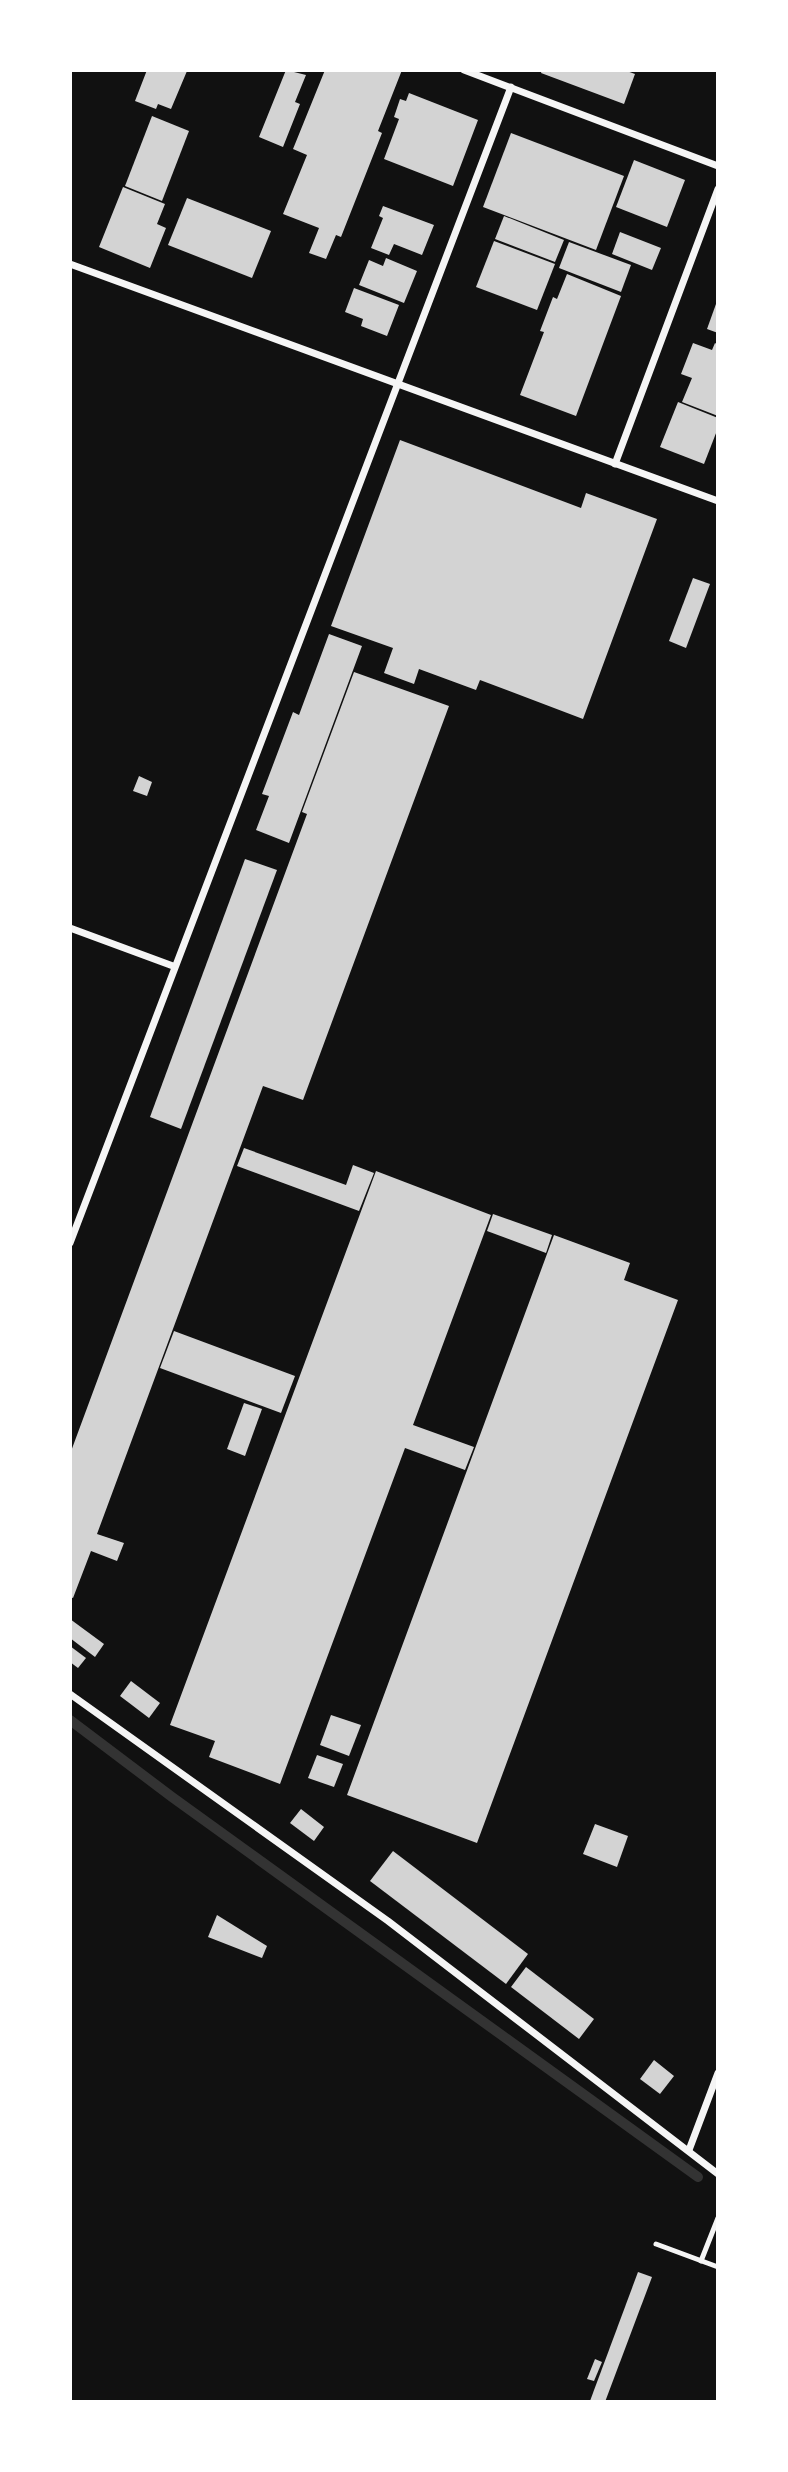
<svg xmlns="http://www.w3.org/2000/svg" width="788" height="2472" viewBox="0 0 788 2472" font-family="Barlow,sans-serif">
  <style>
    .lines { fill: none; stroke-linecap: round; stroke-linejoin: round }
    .stream { stroke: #333; stroke-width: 10 }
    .building { fill: #d3d3d3 }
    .service { stroke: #f5f5f5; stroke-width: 5 }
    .minor { stroke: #f5f5f5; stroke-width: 7 }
  </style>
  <rect width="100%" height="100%" fill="#111"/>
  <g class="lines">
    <path class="stream" d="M70,1720L172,1797L698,2177"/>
  </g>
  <g class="building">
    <path d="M147,70L187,71L171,109L158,104L156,109L135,101Z"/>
    <path d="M286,70L306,75L295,102L300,104L283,147L259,137Z"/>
    <path d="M325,70H402L378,131L382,133L341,237L336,235L326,259L309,253L319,228L283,214L307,155L293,149Z"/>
    <path d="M542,70H624L635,74L624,104L541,73Z"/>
    <path d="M409,93L478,120L453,186L384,159L399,119L394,117L400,99L406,101Z"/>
    <path d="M152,116L189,131L162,201L125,186Z"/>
    <path d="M511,133L624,176L596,250L483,207Z"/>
    <path d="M634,160L685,180L667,227L616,207Z"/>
    <path d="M123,187L165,204L157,224L166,228L150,268L99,247Z"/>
    <path d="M187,198L271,231L252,278L168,245Z"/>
    <path d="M383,206L434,225L422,255L394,244L389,255L371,248L383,218L379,216Z"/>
    <path d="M504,216L564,240L555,262L495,239Z"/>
    <path d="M620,232L661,248L652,270L612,254Z"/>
    <path d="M494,241L555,264L537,310L476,287Z"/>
    <path d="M569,242L631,265L621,292L559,268Z"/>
    <path d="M386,258L417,271L404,303L359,285L369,260L383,266Z"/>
    <path d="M567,274L621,296L576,416L520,395L544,332L540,331L553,297L557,299Z"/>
    <path d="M354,288L399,305L387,336L361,326L363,319L345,312Z"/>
    <path d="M716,304L718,305V333L707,329Z"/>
    <path d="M693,343L712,350L715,343L718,345V416L682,402L692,378L681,374Z"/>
    <path d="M678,402L718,418V428L704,464L660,447Z"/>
    <path d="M400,440L581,508L586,493L657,519L583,719L480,680L476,690L419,669L414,684L384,673L393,648L331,626Z"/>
    <path d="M693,578L710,584L686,648L669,641Z"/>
    <path d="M329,634L362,646L289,843L256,830L269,796L262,794L293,712L299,715Z"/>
    <path d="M354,672L449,706L303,1100L263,1086L97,1534L124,1543L117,1561L91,1551L73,1598L70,1597V1454L307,814L302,812Z"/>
    <path d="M139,776L152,782L147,796L133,791Z"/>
    <path d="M245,859L277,870L181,1129L150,1117Z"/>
    <path d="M244,1148L346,1185L353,1165L374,1173L359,1211L237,1166Z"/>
    <path d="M376,1171L491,1215L413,1425L474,1447L465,1470L405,1448L280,1784L209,1757L215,1741L170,1725Z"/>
    <path d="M493,1214L552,1235L546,1253L487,1231Z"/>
    <path d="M554,1235L630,1263L624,1280L678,1300L477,1843L347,1795Z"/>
    <path d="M174,1331L295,1376L281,1413L160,1368Z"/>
    <path d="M244,1403L262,1409L245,1456L227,1449Z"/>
    <path d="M70,1619L104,1644L95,1657L70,1638Z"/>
    <path d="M70,1646L86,1658L78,1668L70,1662Z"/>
    <path d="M131,1681L160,1703L149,1718L120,1696Z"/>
    <path d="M331,1715L361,1725L349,1756L320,1745Z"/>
    <path d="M317,1755L343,1764L334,1787L308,1778Z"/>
    <path d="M301,1809L324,1827L314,1841L290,1823Z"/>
    <path d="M595,1824L628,1836L617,1867L583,1854Z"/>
    <path d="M393,1851L528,1954L506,1984L370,1881Z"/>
    <path d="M217,1915L267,1946L262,1958L208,1937Z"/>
    <path d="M526,1967L594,2019L579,2039L511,1987Z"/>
    <path d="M654,2060L674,2076L660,2094L640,2079Z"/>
    <path d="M638,2272L652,2277L605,2402H594L590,2401Z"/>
    <path d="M595,2359L602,2362L594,2381L587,2379Z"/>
  </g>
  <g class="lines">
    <g class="service">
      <path d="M656,2244L718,2267"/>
      <path d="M701,2261L718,2218"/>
    </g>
    <g class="minor">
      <path d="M464,70L718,166"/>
      <path d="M70,264L718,501"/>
      <path d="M615,464L718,189"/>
      <path d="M70,928L173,966"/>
      <path d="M70,1243L511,87"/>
      <path d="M70,1694L388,1921L718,2174"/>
      <path d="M689,2150L718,2073"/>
    </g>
  </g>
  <rect width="788" height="2472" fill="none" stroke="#ffffff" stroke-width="144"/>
</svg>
